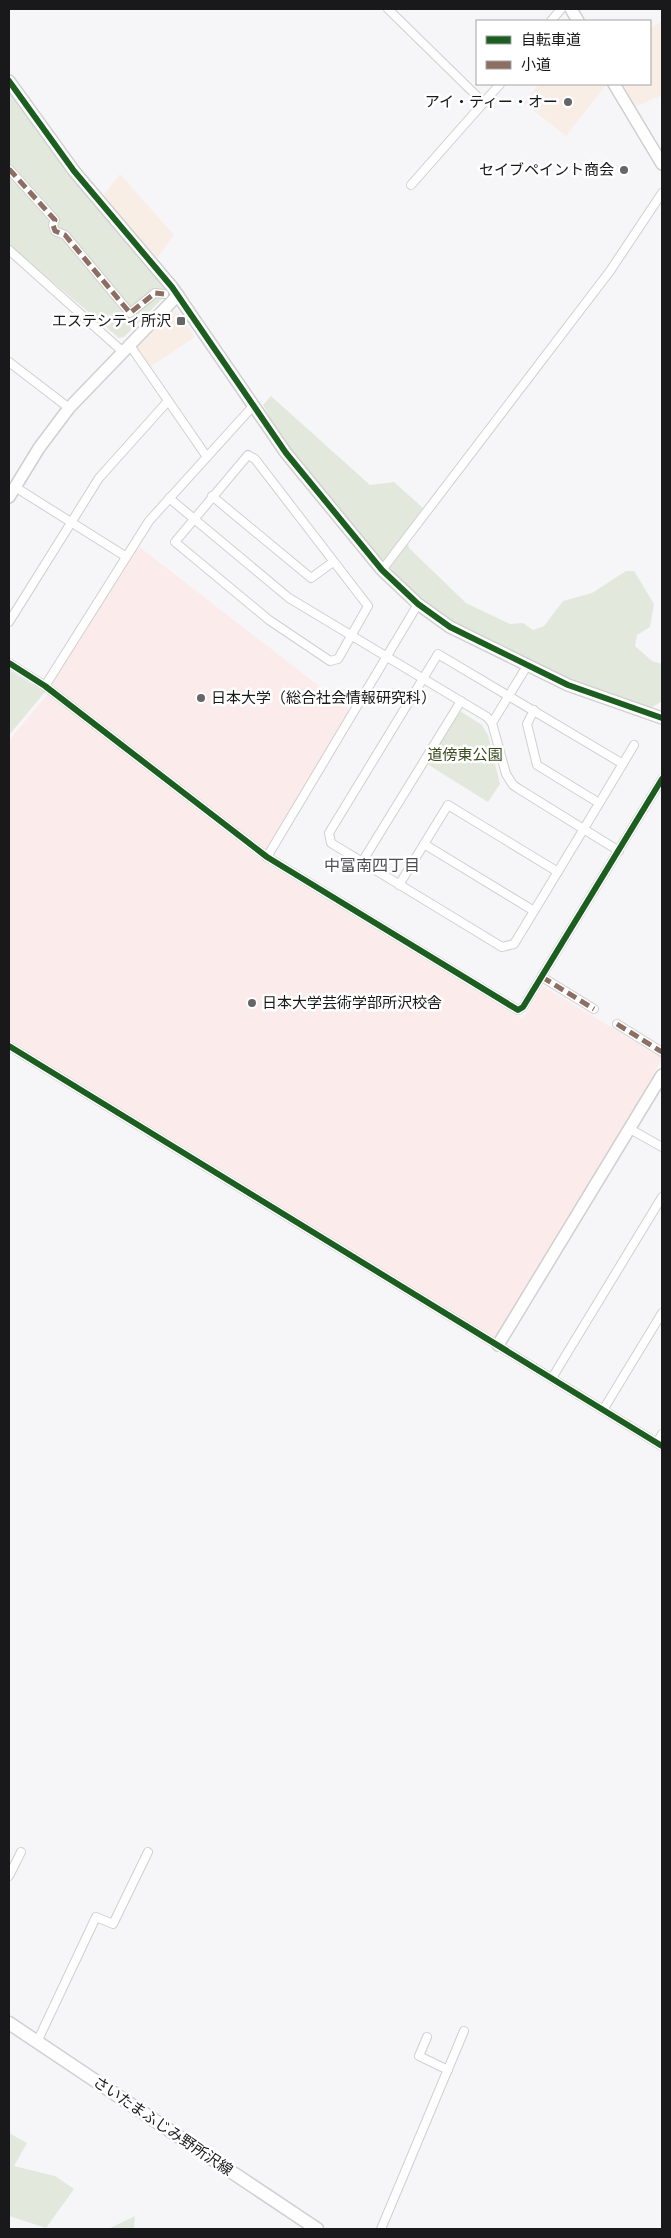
<svg xmlns="http://www.w3.org/2000/svg" width="671" height="2238" viewBox="0 0 671 2238" font-family="Commissioner,'Noto Sans JP',sans-serif">
  <style>
    .industrial { fill: #f8eee6 }
    .education { fill: #fbeceb }
    .green { fill: #e2e9dc }
    .lines { fill: none; stroke-linecap: round; stroke-linejoin: round }
    .street-casing { stroke: #d0d0d1; stroke-width: 10 }
    .secondary-casing { stroke: #d0d0d1; stroke-width: 14 }
    .primary-casing { stroke: #d0d0d1; stroke-width: 15 }
    .street { stroke: #fefefe; stroke-width: 8 }
    .secondary { stroke: #fefefe; stroke-width: 11 }
    .primary { stroke: #fefefe; stroke-width: 12 }
    .quiet { stroke: #8d6e63; stroke-width: 5; stroke-dasharray: 10 5; stroke-linecap: butt }
    .cycleway-casing { stroke: #fff; stroke-width: 9 }
    .cycleway { stroke: #1b5e20; stroke-width: 6 }
    .poi-dot { fill: #666669; stroke: #fff; stroke-width: 2 }
    .labels { text-anchor: middle; stroke-width: 5; stroke-linejoin: round; paint-order: stroke }
    .poi-label { font-size: 15px; fill: #19191b; stroke: #fff; text-anchor: end }
    .park-label { font-size: 15px; fill: #364c1a; stroke: #fff }
    .street-label { font-size: 15px; fill: #19191b; stroke: #fff }
    .neighbourhood-label { font-size: 16px; fill: #4f4f53; stroke: #fff }
  </style>
  <rect width="100%" height="100%" fill="#f6f6f9"/>
  <g class="industrial">
    <path d="M662,21V95L635,107L621,84H650V28Z"/>
    <path d="M539,84H605L606,85L566,136L524,103Z"/>
    <path d="M120,174L174,235L157,258L103,196Z"/>
    <path d="M177,310L195,337L150,367L137,349V345L172,311Z"/>
  </g>
  <g class="education">
    <path d="M137,545L350,710L267,849H262L53,687L52,683Z"/>
    <path d="M48,694L263,861L523,1019L543,986L662,1058L654,1073L656,1077L496,1340L9,1040V740Z"/>
  </g>
  <g class="green">
    <path d="M9,90L51,149L165,288L163,298L124,337L119,338L9,245Z"/>
    <path d="M271,396L370,485L394,482L423,508L406,531L409,548L466,603L510,624L523,623L533,630L544,626L563,601L592,593L626,571H634L654,604L650,627L637,635L635,646L652,661L662,664V701L651,708C590,693 533,664 478,634C464,626 447,620 435,610C393,575 359,533 325,491C302,463 278,437 263,405Z"/>
    <path d="M9,670L45,692L9,735Z"/>
    <path d="M460,711L482,725L488,735L500,784L488,802L427,764Z"/>
    <path d="M9,2133L27,2143L14,2166L55,2176L74,2189L46,2228L9,2216Z"/>
    <path d="M135,2216L134,2229H108Z"/>
  </g>
  <g class="lines">
    <defs>
      <g id="street">
        <path d="M388,9L484,103"/>
        <path d="M551,21L561,9"/>
        <path d="M9,169L55,220L53,225L55,231L65,235L130,313L155,293L164,294"/>
        <path d="M411,185L500,84"/>
        <path d="M9,250L122,351"/>
        <path d="M129,344L207,457"/>
        <path d="M9,362L69,408"/>
        <path d="M248,455L255,459L368,606L338,659L330,661L269,620L175,542Z"/>
        <path d="M15,487L125,556"/>
        <path d="M212,496L311,578L333,562"/>
        <path d="M169,498L289,598L487,717L492,723"/>
        <path d="M382,570L610,271L662,193"/>
        <path d="M9,622L99,478L168,401"/>
        <path d="M9,663L45,686L267,857L518,1010L523,1007L662,779"/>
        <path d="M527,666L492,723L506,774L513,785L519,789L619,851"/>
        <path d="M45,686L149,521L254,405"/>
        <path d="M534,710L527,724L537,765L599,803"/>
        <path d="M623,764L438,654L329,833L331,843L502,947L514,944C554,878 595,811 634,745"/>
        <path d="M424,844L534,911"/>
        <path d="M267,857L418,604"/>
        <path d="M362,862L461,701"/>
        <path d="M399,885L448,805L558,872"/>
        <path d="M542,977L594,1009"/>
        <path d="M617,1024L662,1052"/>
        <path d="M9,1046L662,1446"/>
        <path d="M630,1129L662,1147"/>
        <path d="M552,1378L662,1197"/>
        <path d="M603,1410L662,1313"/>
        <path d="M657,1443L662,1434"/>
        <path d="M9,1876L21,1852"/>
        <path d="M427,2037L419,2056L448,2070"/>
        <path d="M37,2042L96,1917L113,1924L148,1852"/>
        <path d="M381,2229L464,2031"/>
      </g>
      <g id="secondary">
        <path d="M571,9L578,21"/>
        <path d="M9,81L74,171L172,287L286,453L382,570L418,604L450,627L568,685L662,718"/>
        <path d="M614,84L662,164"/>
        <path d="M9,497L39,448L69,408L178,295"/>
        <path d="M498,1345L662,1075"/>
      </g>
      <path id="primary" d="M9,2023L317,2229"/>
    </defs>
    <use href="#street" class="street-casing"/>
    <use href="#secondary" class="secondary-casing"/>
    <use href="#primary" class="primary-casing"/>
    <use href="#street" class="street"/>
    <use href="#secondary" class="secondary"/>
    <use href="#primary" class="primary"/>
    <g class="quiet">
      <path d="M9,169L55,220L53,225L55,231L65,235L130,313L155,293L164,294"/>
      <path d="M542,977L594,1009"/>
      <path d="M617,1024L662,1052"/>
    </g>
    <defs>
      <g id="cycleway">
        <path d="M9,81L74,171L172,287L286,453L382,570L418,604L450,627L568,685L662,718"/>
        <path d="M9,663L45,686L267,857L518,1010L523,1007L662,779"/>
        <path d="M9,1046L662,1446"/>
      </g>
    </defs>
    <use href="#cycleway" class="cycleway-casing"/>
    <use href="#cycleway" class="cycleway"/>
  </g>
  <g class="poi-dot">
    <circle cx="568" cy="102" r="5"/>
    <circle cx="624" cy="170" r="5"/>
    <rect x="176" y="316" width="10" height="10" rx="2.5"/>
    <circle cx="201" cy="698" r="5"/>
    <circle cx="252" cy="1003" r="5"/>
  </g>
  <g class="labels">
    <g class="poi-label">
      <text x="558" y="107">アイ・ティー・オー</text>
      <text x="614" y="175">セイブペイント商会</text>
      <text x="171" y="326">エステシティ所沢</text>
      <text x="211" y="703" text-anchor="start">日本大学（総合社会情報研究科）</text>
      <text x="262" y="1008" text-anchor="start">日本大学芸術学部所沢校舎</text>
    </g>
    <g class="park-label">
      <text x="465" y="760">道傍東公園</text>
    </g>
    <g class="street-label">
      <text transform="translate(163 2126) rotate(34)" y="5">さいたまふじみ野所沢線</text>
    </g>
    <g class="neighbourhood-label">
      <text x="372" y="871">中富南四丁目</text>
    </g>
  </g>
  <rect width="671" height="2238" fill="none" stroke="#19191b" stroke-width="20"/>
  <rect x="476" y="20" width="175" height="65" fill="#ffffff" stroke="#a3a3a4"/>
  <rect x="486" y="36" width="25" height="8" fill="#1b5e20" stroke="#a3a3a4"/>
  <text x="521" y="45" font-size="15" fill="#19191b">自転車道</text>
  <rect x="486" y="61" width="25" height="8" fill="#8d6e63" stroke="#a3a3a4"/>
  <text x="521" y="70" font-size="15" fill="#19191b">小道</text>
</svg>
